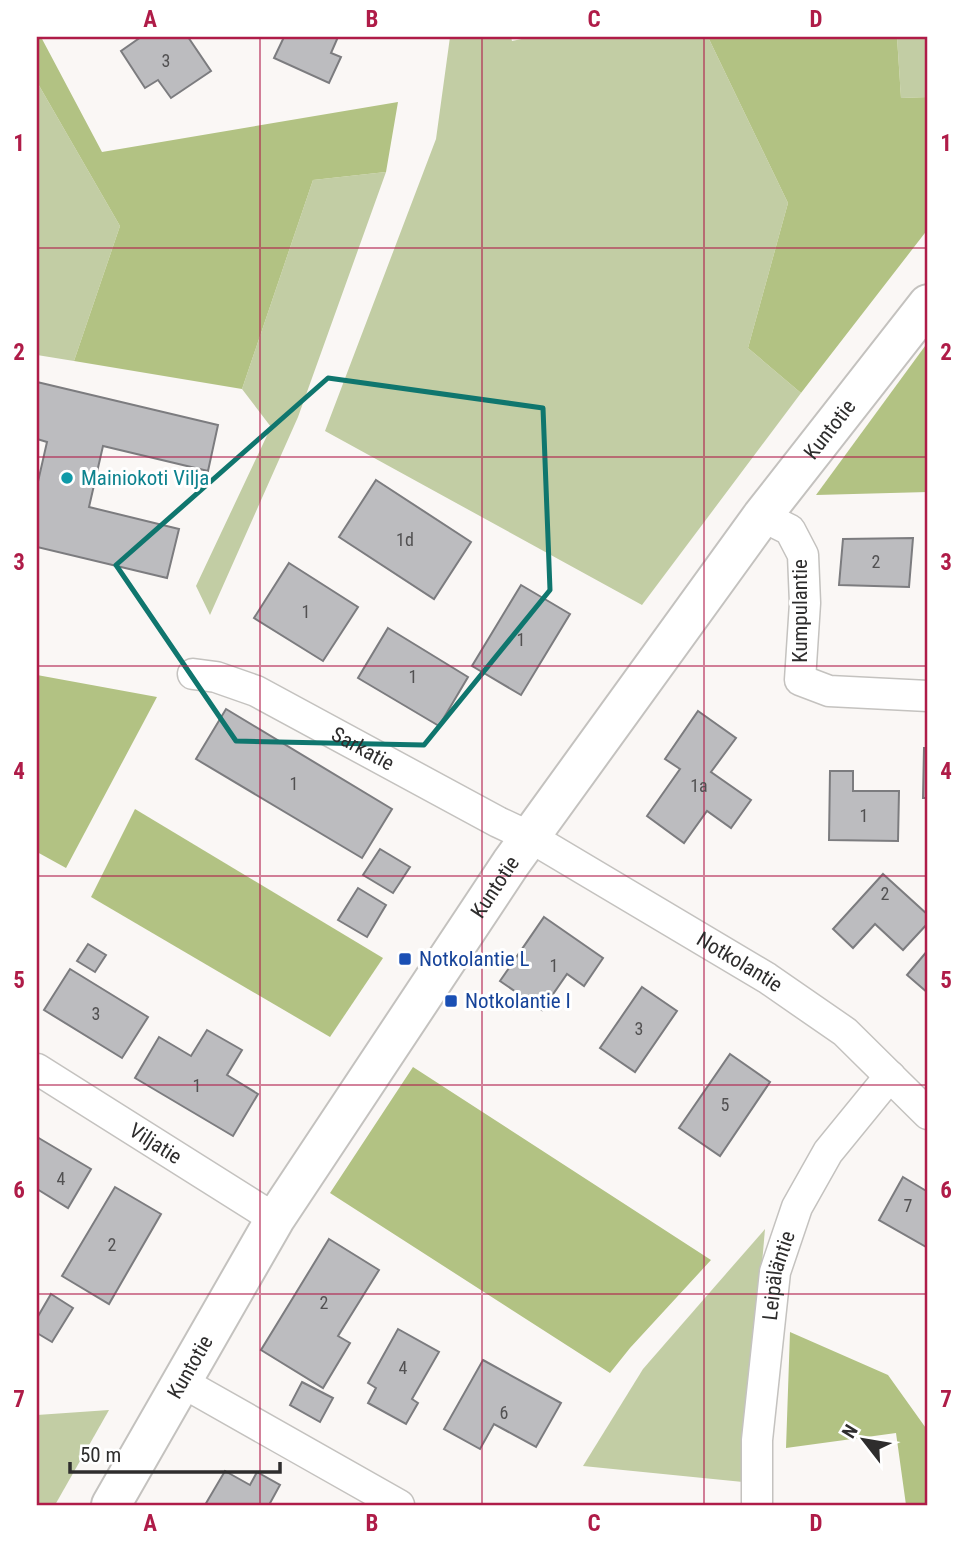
<svg xmlns="http://www.w3.org/2000/svg" width="965" height="1542" viewBox="0 0 965 1542" font-family="'Roboto Condensed',sans-serif">
  <style>
    .green { fill: #c2cda4 }
    .forest { fill: #b2c283 }
    .building { fill: #bcbcbf; stroke: #7c7c7f; stroke-width: 2 }
    .lines { fill: none; stroke-linecap: round; stroke-linejoin: round }
    .street-casing { stroke: #c4c2bf; stroke-width: 33 }
    .secondary-casing { stroke: #c4c2bf; stroke-width: 42 }
    .street { stroke: #fff; stroke-width: 30 }
    .secondary { stroke: #fff; stroke-width: 38 }
    .marked { fill: none; stroke: #0f766e; stroke-width: 5; stroke-linejoin: round }
    .grid { fill: none; stroke: #af1c48; stroke-width: 2; stroke-opacity: 0.55 }
    .culture-dot { fill: #0f9aa8; stroke: #fff; stroke-width: 2.5 }
    .transit-dot { fill: #1a4fb4; stroke: #fff; stroke-width: 2.5 }
    .labels { text-anchor: middle; stroke-width: 6; stroke-linejoin: round; paint-order: stroke }
    .number-label { font-size: 18px; fill: #525152 }
    .street-label { font-size: 21px; fill: #2e2d2d; stroke: #fff }
    .culture-label { font-size: 21px; fill: #0d838f; stroke: #fff; text-anchor: start }
    .transit-label { font-size: 21px; fill: #164399; stroke: #fff; text-anchor: start }
    .neatline { fill: none; stroke: #af1c48; stroke-width: 2.5 }
    .grid-label { font-size: 23px; text-anchor: middle; font-weight: bold; fill: #af1c48 }
  </style>
  <rect width="100%" height="100%" fill="#faf7f5"/>
  <g class="green">
    <path d="M450,37H511L512,41L531,37H708L788,203L748,348L801,393L642,605L325,431L436,139Z"/>
    <path d="M897,37H928V97L901,98Z"/>
    <path d="M37,82L120,226L74,361L37,355Z"/>
    <path d="M386,172L298,417L210,615L196,586L271,427L242,389L313,180Z"/>
    <path d="M765,1229L743,1482L583,1466L643,1369Z"/>
    <path d="M109,1410L55,1505H37V1415Z"/>
  </g>
  <g class="forest">
    <path d="M37,37H41L102,152L398,102L386,172L313,180L242,389L74,361L120,226L37,82Z"/>
    <path d="M708,37H897L901,98L928,97V229L801,393L748,348L788,203Z"/>
    <path d="M928,342V492L816,495Z"/>
    <path d="M37,675L157,697L66,868L37,852Z"/>
    <path d="M135,809L383,958L330,1037L91,897Z"/>
    <path d="M413,1067L711,1260L630,1348L610,1373L330,1193Z"/>
    <path d="M790,1332L888,1375L928,1431V1505H906L896,1433L786,1448Z"/>
  </g>
  <g class="building">
    <path d="M141,37H188L211,71L171,98L158,80L145,88L121,51Z"/>
    <path d="M284,37H338L331,53L341,57L329,83L274,58Z"/>
    <path d="M37,382L218,425L208,471L103,446L89,507L179,529L167,578L37,547V486L47,442L37,439Z"/>
    <path d="M376,480L471,542L434,599L339,537Z"/>
    <path d="M913,538L909,587L839,585L843,539Z"/>
    <path d="M289,563L358,607L323,661L254,618Z"/>
    <path d="M521,585L570,614L521,695L472,666Z"/>
    <path d="M388,628L468,677L439,726L358,678Z"/>
    <path d="M226,709L392,809L362,858L196,759Z"/>
    <path d="M698,711L736,738L711,772L751,800L731,828L707,811L684,843L647,816L680,769L665,759Z"/>
    <path d="M924,748H928V798H923Z"/>
    <path d="M830,771H853V791H899L898,841L829,840Z"/>
    <path d="M380,849L410,867L393,893L363,875Z"/>
    <path d="M883,874L928,915V923L903,950L875,924L853,948L833,929Z"/>
    <path d="M358,888L386,905L367,937L338,920Z"/>
    <path d="M544,917L603,958L584,986L567,974L542,1010L500,981Z"/>
    <path d="M88,944L106,955L95,972L77,961Z"/>
    <path d="M928,950V993L907,975Z"/>
    <path d="M70,969L148,1017L122,1058L44,1010Z"/>
    <path d="M642,987L677,1011L635,1072L600,1048Z"/>
    <path d="M207,1030L242,1050L227,1075L258,1094L233,1136L135,1078L159,1037L191,1056Z"/>
    <path d="M730,1054L770,1082L720,1156L679,1128Z"/>
    <path d="M37,1137L91,1169L68,1208L37,1189Z"/>
    <path d="M903,1177L928,1192V1248L879,1220Z"/>
    <path d="M115,1187L161,1214L109,1304L62,1276Z"/>
    <path d="M329,1239L379,1270L338,1336L350,1343L323,1388L261,1350Z"/>
    <path d="M51,1294L73,1308L52,1342L37,1333V1318Z"/>
    <path d="M398,1329L439,1352L412,1399L418,1403L406,1424L368,1403L376,1388L368,1383Z"/>
    <path d="M483,1360L561,1403L536,1447L494,1424L480,1449L444,1429Z"/>
    <path d="M302,1382L333,1398L320,1422L290,1405Z"/>
    <path d="M225,1471L250,1485L257,1472L280,1485L269,1505H205Z"/>
  </g>
  <g class="lines">
    <defs>
      <g id="street">
        <path d="M762,516L790,530L803,555L805,603L800,680L829,691L928,696"/>
        <path id="s1" d="M193,674L216,677L256,691L498,822L530,837L767,978L845,1032L928,1114"/>
        <path id="s2" d="M37,1069L275,1219"/>
        <path d="M180,1381L399,1505"/>
        <path id="s3" d="M757,1505V1440L775,1272L797,1207L828,1152L890,1076"/>
      </g>
      <g id="secondary">
        <path id="s4" d="M111,1505L275,1219L511,863L762,516L928,304"/>
      </g>
    </defs>
    <use href="#street" class="street-casing"/>
    <use href="#secondary" class="secondary-casing"/>
    <use href="#street" class="street"/>
    <use href="#secondary" class="secondary"/>
  </g>
  <path class="marked" d="M328,378L543,408L550,590L424,745L236,741L116,565Z"/>
  <path class="grid" d="M260,37V1505M482,37V1505M704,37V1505M37,248H928M37,457H928M37,666H928M37,876H928M37,1085H928M37,1294H928"/>
  <circle class="culture-dot" cx="67" cy="478" r="7"/>
  <g class="transit-dot">
    <rect x="398" y="952" width="14" height="14" rx="3.5"/>
    <rect x="444" y="994" width="14" height="14" rx="3.5"/>
  </g>
  <g class="labels">
    <g class="number-label">
      <text x="166" y="67">3</text>
      <text x="405" y="546">1d</text>
      <text x="876" y="568">2</text>
      <text x="306" y="618">1</text>
      <text x="521" y="646">1</text>
      <text x="413" y="683">1</text>
      <text x="294" y="790">1</text>
      <text x="699" y="792">1a</text>
      <text x="864" y="822">1</text>
      <text x="885" y="900">2</text>
      <text x="554" y="972">1</text>
      <text x="96" y="1020">3</text>
      <text x="639" y="1035">3</text>
      <text x="197" y="1092">1</text>
      <text x="725" y="1111">5</text>
      <text x="61" y="1185">4</text>
      <text x="908" y="1212">7</text>
      <text x="112" y="1251">2</text>
      <text x="324" y="1309">2</text>
      <text x="403" y="1374">4</text>
      <text x="504" y="1419">6</text>
    </g>
    <g class="street-label">
      <text dy="7" stroke="none"><textPath href="#s4" startOffset="1295">Kuntotie</textPath></text>
      <text transform="translate(800 611) rotate(-90)" y="7">Kumpulantie</text>
      <text dy="7" stroke="none"><textPath href="#s1" startOffset="187">Sarkatie</textPath></text>
      <text dy="7" stroke="none"><textPath href="#s4" startOffset="728">Kuntotie</textPath></text>
      <text dy="7" stroke="none"><textPath href="#s1" startOffset="620">Notkolantie</textPath></text>
      <text dy="7" stroke="none"><textPath href="#s2" startOffset="140">Viljatie</textPath></text>
      <text dy="7" stroke="none"><textPath href="#s3" startOffset="231">Leipäläntie</textPath></text>
      <text dy="7" stroke="none"><textPath href="#s4" startOffset="159">Kuntotie</textPath></text>
    </g>
    <g class="culture-label">
      <text x="81" y="485">Mainiokoti Vilja</text>
    </g>
    <g class="transit-label">
      <text x="419" y="966">Notkolantie L</text>
      <text x="465" y="1008">Notkolantie I</text>
    </g>
  </g>
  <rect width="965" height="1542" fill="none" stroke="#ffffff" stroke-width="77"/>
  <g transform="translate(864 1440) rotate(301)" stroke="#ffffff" stroke-width="5" paint-order="stroke">
  <path d="M0-5L12 26L0 18L-12 26Z" fill="#2e2d2d"/>
  <text y="-10" font-size="19" font-weight="bold" text-anchor="middle" fill="#2e2d2d">N</text>
  </g>
  <path d="M70 1462v10h210v-10" fill="none" stroke="#2e2d2d" stroke-width="3.5"/>
  <text x="80" y="1462" font-size="21" fill="#2e2d2d" stroke="#ffffff" stroke-width="5" paint-order="stroke">50 m</text>
  <rect x="38" y="38" width="888" height="1466" class="neatline"/>
  <g class="grid-label">
    <text x="150" y="27">A</text>
    <text x="372" y="27">B</text>
    <text x="594" y="27">C</text>
    <text x="816" y="27">D</text>
    <text x="19" y="151">1</text>
    <text x="946" y="151">1</text>
    <text x="19" y="360">2</text>
    <text x="946" y="360">2</text>
    <text x="19" y="570">3</text>
    <text x="946" y="570">3</text>
    <text x="19" y="779">4</text>
    <text x="946" y="779">4</text>
    <text x="19" y="988">5</text>
    <text x="946" y="988">5</text>
    <text x="19" y="1198">6</text>
    <text x="946" y="1198">6</text>
    <text x="19" y="1407">7</text>
    <text x="946" y="1407">7</text>
    <text x="150" y="1531">A</text>
    <text x="372" y="1531">B</text>
    <text x="594" y="1531">C</text>
    <text x="816" y="1531">D</text>
  </g>
</svg>
